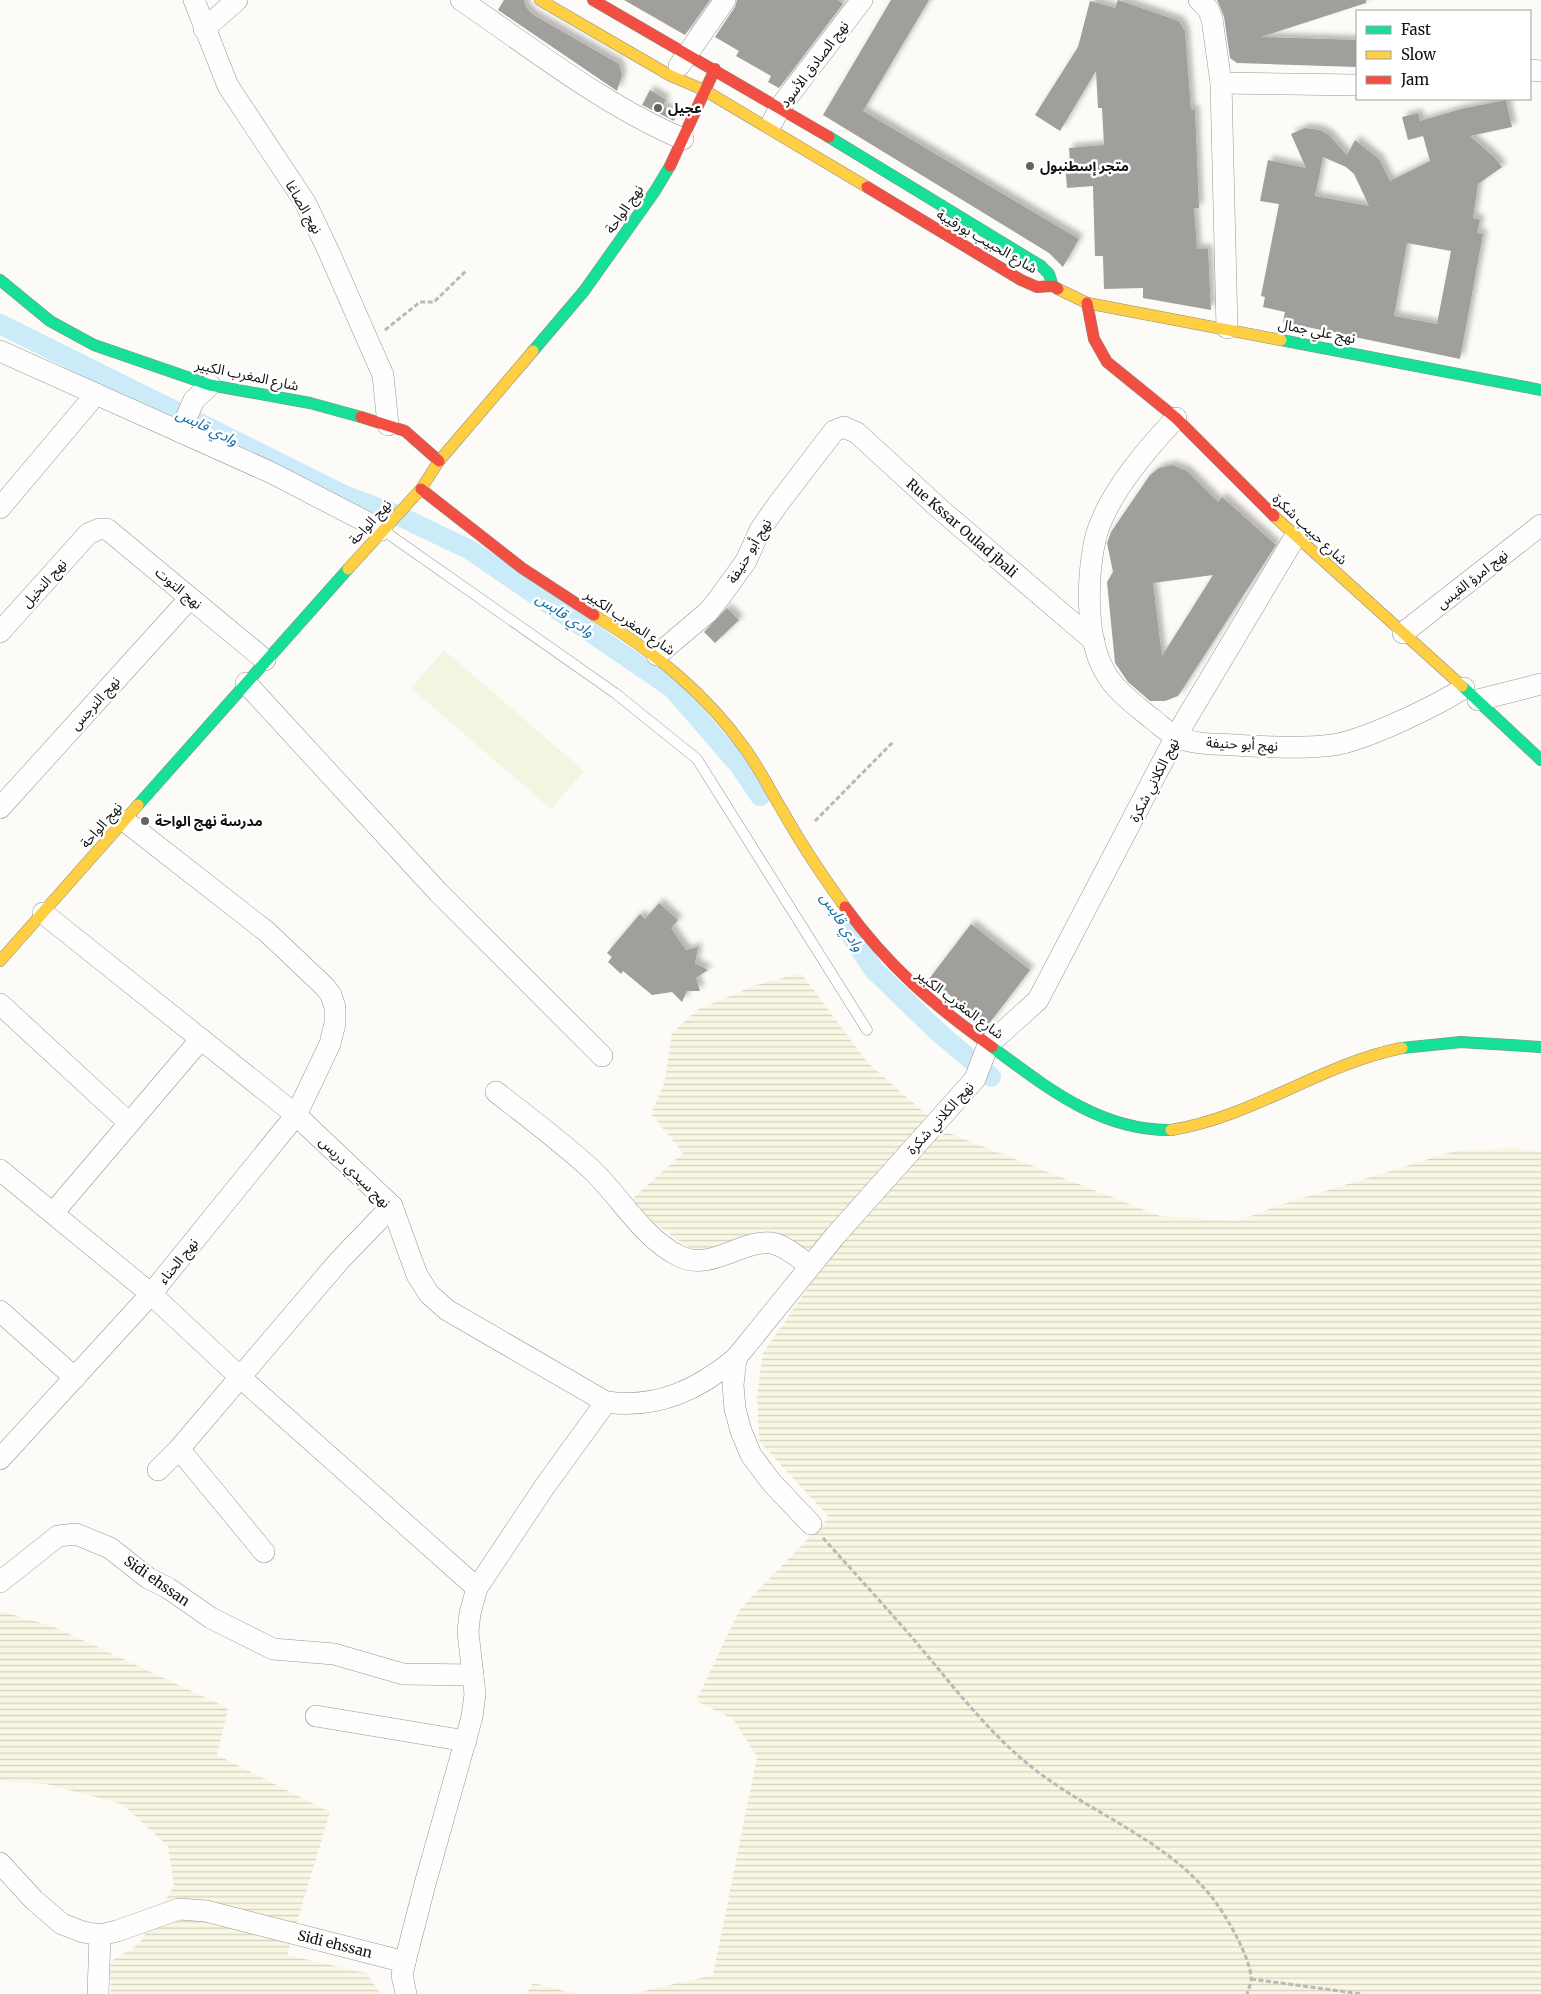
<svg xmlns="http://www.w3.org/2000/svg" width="1541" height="1994" viewBox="0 0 1541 1994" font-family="Merriweather,'Noto Sans Arabic',serif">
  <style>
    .farmland { fill: url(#farmland-rules) }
    .pitch { fill: #f1f6e0 }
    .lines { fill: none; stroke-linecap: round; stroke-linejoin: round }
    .canal { stroke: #ccebf8; stroke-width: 20 }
    .building { fill: #a19f9c; fill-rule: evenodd; filter: url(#shadow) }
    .lane-casing { stroke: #979695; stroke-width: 11 }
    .street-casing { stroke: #979695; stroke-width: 22 }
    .fast-casing { stroke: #8d8d8b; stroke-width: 12 }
    .slow-casing { stroke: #8d8d8b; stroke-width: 12 }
    .jam-casing { stroke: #8d8d8b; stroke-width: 12 }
    .path { stroke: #b9b9b8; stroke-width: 3; stroke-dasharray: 5 2.5; stroke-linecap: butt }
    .lane { stroke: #fffefe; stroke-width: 10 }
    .street { stroke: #fffefe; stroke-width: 21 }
    .fast { stroke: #16e098; stroke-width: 11 }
    .slow { stroke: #ffcf43; stroke-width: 11 }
    .jam { stroke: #f24e42; stroke-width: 11 }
    .poi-dot { fill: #636362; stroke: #fff; stroke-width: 2 }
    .labels { text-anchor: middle; stroke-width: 5; stroke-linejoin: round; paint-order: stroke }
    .street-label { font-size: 14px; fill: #111; stroke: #fff }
    .poi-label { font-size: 14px; font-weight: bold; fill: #111; stroke: #fff; text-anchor: start }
    .water-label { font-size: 15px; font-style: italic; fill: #1670a7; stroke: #fff }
  </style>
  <defs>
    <pattern id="farmland-rules" width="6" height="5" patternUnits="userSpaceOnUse" patternTransform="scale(1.25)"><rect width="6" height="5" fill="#f9f6e3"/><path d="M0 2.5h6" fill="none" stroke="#d4d2c2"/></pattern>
    <filter id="shadow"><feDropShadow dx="4.5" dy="-4.5" stdDeviation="2.5" flood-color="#0004"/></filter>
  </defs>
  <rect width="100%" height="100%" fill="#fcfbf7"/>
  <g class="farmland">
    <path d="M801,973L868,1063L946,1132L1160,1216L1238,1221L1283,1204L1455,1151L1514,1148L1541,1152V1994H631L713,1975L757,1757L733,1719L696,1701L740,1609L829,1517L759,1441L757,1395L763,1353L822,1268L810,1254L701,1251L689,1248L639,1212L630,1201L683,1153L651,1114L665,1081L672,1033L697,1010L753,986Z"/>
    <path d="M0,1611L52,1626L228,1708L217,1755L330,1812L287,1955L366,1973L381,1994H111L110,1962L139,1944L174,1886L168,1846L122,1804L46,1784L0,1781Z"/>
    <path d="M533,1983L576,1994H526Z"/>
  </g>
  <path class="pitch" d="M444,650L584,771L551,809L411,688Z"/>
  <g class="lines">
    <g class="canal">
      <path d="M0,324L344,495L397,515L470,550L672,688L739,765L760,796"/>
      <path d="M848,931L874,970L936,1030L991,1077"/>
    </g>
  </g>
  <g class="building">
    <path d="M504,0H524L526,7L532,14L619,64L622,75L617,91L498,10Z"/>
    <path d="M624,0H710L685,35Z"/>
    <path d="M737,0H838L843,4L779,88L768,82L771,76L736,56L739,51L715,37L735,7Z"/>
    <path d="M891,0H929L863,111L1079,239L1063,267L1049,253L823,115Z"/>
    <path d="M1118,0L1179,21L1185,31L1191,110H1195L1199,208H1194L1197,249H1208L1211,310L1143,298V288L1104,289L1103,256H1095L1093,186L1067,188L1065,163H1070L1069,148L1104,145L1102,108H1098L1096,71L1060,131L1035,115L1078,47L1090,1L1115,8Z"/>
    <path d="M1217,0H1366V3L1261,37L1357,40V67L1237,63L1230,58L1224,17Z"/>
    <path d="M650,90L666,100L662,106L677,114L674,121L642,105Z"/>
    <path d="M1506,100L1512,127L1470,136L1494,157L1502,167L1478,184L1473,218L1480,220L1477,233L1483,234L1460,359L1283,322L1285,312L1263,307L1265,297L1261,296L1279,204L1260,201L1268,160L1306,168L1291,134L1305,128L1320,130L1329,135L1347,155L1355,140L1379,159L1390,181L1430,161L1423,136L1408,140L1402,117L1418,113L1420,121L1461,109ZM1323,157L1346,167L1354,174L1369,206L1315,196ZM1407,243L1451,251L1437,324L1394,316Z"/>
    <path d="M1172,465L1187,471L1218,502L1222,497L1276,545L1178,696L1165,701H1150L1128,682L1115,663L1107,582L1113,572L1107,543L1111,532L1150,475L1159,468ZM1213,575L1162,656L1153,583Z"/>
    <path d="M727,608L739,620L715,643L704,632Z"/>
    <path d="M659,903L678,920L671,928L686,950L698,947L695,963L708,970L696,978L700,991H687L682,1002L672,992L652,995L623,971L621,974L608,962L612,957L607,953L640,914L645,919Z"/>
    <path d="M971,924L1030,970L988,1025L929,979Z"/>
  </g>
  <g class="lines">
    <defs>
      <path id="lane" d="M384,531L615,693L697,759L867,1030"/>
      <g id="street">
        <path d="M194,0L228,86L305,202L328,250L383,375L388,425"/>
        <path d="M461,0C532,48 603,105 683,139"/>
        <path d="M1199,0L1208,9L1212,19L1221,83L1227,328"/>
        <path d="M204,29L237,0"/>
        <path d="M679,66L725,0"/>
        <path d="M1530,70L1541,71"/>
        <path d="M1221,83L1357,85"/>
        <path d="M773,121L780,107L862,0"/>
        <path d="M0,351L272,473L382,530"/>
        <path d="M1176,418C1146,450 1108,494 1096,536C1087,573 1085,637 1104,670C1114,690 1134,704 1151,718C1159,724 1167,732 1175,736C1193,745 1216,744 1235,745C1267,747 1301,749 1333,745C1366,740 1436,706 1464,688"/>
        <path d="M180,432L194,400L210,385"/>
        <path d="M0,508L96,394"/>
        <path d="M0,632L88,534L99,529H107L265,660"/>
        <path d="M1403,633L1541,525"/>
        <path d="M657,655L708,612L720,597L746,561L760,530L778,504L834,431L844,427L857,433L941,510L1094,641"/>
        <path d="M246,683L438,892L602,1056"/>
        <path d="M1478,700L1541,684"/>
        <path d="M0,808L190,598"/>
        <path d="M43,913L296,1115L392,1206L417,1275L429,1294L447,1310L606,1402C657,1409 698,1390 736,1358"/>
        <path d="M0,1004L129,1123"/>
        <path d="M496,1092C528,1117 563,1143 593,1171C621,1198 643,1238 679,1256C710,1272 740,1240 771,1243C785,1245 799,1258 810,1266"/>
        <path d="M0,1170L151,1294L241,1378L477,1588"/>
        <path d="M53,1213L201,1039"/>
        <path d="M0,1311L75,1378"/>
        <path d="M179,1449L264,1552"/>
        <path d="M0,1459L151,1294L296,1115L330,1044L335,1023V1007L331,995L325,987L267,932L125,821"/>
        <path d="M158,1470L179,1449L339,1261L392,1206"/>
        <path d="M811,1524L772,1483L751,1455L741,1431L735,1409L733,1385L736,1358L835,1236L975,1079L988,1045L1038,1000L1176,736L1295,537"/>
        <path d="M0,1582L58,1536L76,1534L110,1548L148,1578L168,1588L211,1618L273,1649L334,1654L403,1674L473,1675"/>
        <path d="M316,1716L466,1741"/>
        <path d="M0,1863L34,1900L62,1924L83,1932L100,1935L117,1931L179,1909L206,1911L405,1962L425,1884L472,1717L475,1694L468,1632L470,1613L477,1588L545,1486L606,1402"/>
        <path d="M405,1962L402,1975L406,1994"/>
        <path d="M98,1994L100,1935"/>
      </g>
      <g id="fast">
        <path d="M829,137L1041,266L1049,274L1053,286"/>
        <path d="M0,280L50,321L94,345L210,385L310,403L361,417"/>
        <path d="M1281,340L1541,390"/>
        <path d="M533,351L584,291L655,191L670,166"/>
        <path d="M1462,686L1541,760"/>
        <path d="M138,805L348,569"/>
        <path d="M992,1047C1046,1087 1100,1131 1171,1130"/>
        <path d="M1402,1048L1461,1042L1541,1047"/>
      </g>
      <g id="slow">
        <path d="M540,0L671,76L704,90L867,187"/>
        <path d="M1058,289L1087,303L1281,340"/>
        <path d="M1274,516L1462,686"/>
        <path d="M348,569L421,489L439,461L533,351"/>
        <path d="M594,615C653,651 706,693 746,750C761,771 772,794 785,815C803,847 824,878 845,907"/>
        <path d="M0,961L138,805"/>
        <path d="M1171,1130C1253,1117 1321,1064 1402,1048"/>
      </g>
      <g id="jam">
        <path d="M593,0L829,137"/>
        <path d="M670,166L715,69"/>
        <path d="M867,187L1021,280L1037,287L1053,286L1058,289"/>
        <path d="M1087,303L1094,339L1107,362L1176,418L1274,516"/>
        <path d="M361,417L405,431L439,461"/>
        <path d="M421,489L522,568L594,615"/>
        <path d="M845,907C889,967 932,1004 992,1047"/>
      </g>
    </defs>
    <use href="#lane" class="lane-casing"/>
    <use href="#street" class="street-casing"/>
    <use href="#fast" class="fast-casing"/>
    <use href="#slow" class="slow-casing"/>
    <use href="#jam" class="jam-casing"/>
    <g class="path">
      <path d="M385,330L420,302H434L467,270"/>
      <path d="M815,821L894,741"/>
      <path d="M823,1538C852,1570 881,1602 909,1634C946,1677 980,1723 1023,1760C1081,1810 1161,1835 1210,1895C1223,1910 1252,1959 1251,1979C1251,1984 1248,1990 1247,1994"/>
      <path d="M1251,1979L1362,1994"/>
    </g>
    <use href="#lane" class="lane"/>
    <use href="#street" class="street"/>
    <use href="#fast" class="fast"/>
    <use href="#slow" class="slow"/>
    <use href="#jam" class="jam"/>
  </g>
  <g class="poi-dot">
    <circle cx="658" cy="108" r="5"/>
    <circle cx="1030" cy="166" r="5"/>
    <circle cx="145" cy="821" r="5"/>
  </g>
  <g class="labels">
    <g class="street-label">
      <text transform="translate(814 64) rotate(-53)" y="5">نهج الصادق الأسود</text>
      <text transform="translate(304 207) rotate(60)" y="5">نهج الصاغا</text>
      <text transform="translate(624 209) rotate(-55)" y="5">نهج الواحة</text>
      <text transform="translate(987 241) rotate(30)" y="5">شارع الحبيب بورقيبة</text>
      <text transform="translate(1317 331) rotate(11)" y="5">نهج علي جمال</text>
      <text transform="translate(247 375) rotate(12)" y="5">شارع المغرب الكبير</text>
      <text transform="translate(370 522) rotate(-48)" y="5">نهج الواحة</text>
      <text transform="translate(962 528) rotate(41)" y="5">Rue Kssar Oulad jbali</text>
      <text transform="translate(1310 529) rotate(43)" y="5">شارع حبيب شكرة</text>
      <text transform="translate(749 551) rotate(-59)" y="5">نهج أبو حنيفة</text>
      <text transform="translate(1472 579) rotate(-38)" y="5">نهج امرؤ القيس</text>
      <text transform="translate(44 583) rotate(-48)" y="5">نهج النخيل</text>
      <text transform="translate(179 588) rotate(40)" y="5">نهج التوت</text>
      <text transform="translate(630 622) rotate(34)" y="5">شارع المغرب الكبير</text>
      <text transform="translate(95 703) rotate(-48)" y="5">نهج النرجس</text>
      <text transform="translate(1242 744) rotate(3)" y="5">نهج أبو حنيفة</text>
      <text transform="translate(1154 780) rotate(-63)" y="5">نهج الكلاني شكرة</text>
      <text transform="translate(101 825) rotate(-49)" y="5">نهج الواحة</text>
      <text transform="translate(960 1004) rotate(37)" y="5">شارع المغرب الكبير</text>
      <text transform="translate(940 1118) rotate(-48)" y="5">نهج الكلاني شكرة</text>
      <text transform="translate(355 1172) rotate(45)" y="5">نهج سيدي دريس</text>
      <text transform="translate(178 1261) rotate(-51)" y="5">نهج الحناء</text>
      <text transform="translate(157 1581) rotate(35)" y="5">Sidi ehssan</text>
      <text transform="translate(335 1944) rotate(14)" y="5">Sidi ehssan</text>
    </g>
    <g class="poi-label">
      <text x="668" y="113">عجيل</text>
      <text x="1040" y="171">متجر إسطنبول</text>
      <text x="155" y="826">مدرسة نهج الواحة</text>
    </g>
    <g class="water-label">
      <text transform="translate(207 427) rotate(26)" y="5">وادي قابس</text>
      <text transform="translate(565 615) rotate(34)" y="5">وادي قابس</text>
      <text transform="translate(842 922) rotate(57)" y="5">وادي قابس</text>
    </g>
  </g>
  <rect x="1356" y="10" width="175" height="90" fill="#ffffff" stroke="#a0a0a0"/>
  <rect x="1366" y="26" width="25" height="8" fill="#16e098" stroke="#a0a0a0"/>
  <text x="1401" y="35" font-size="15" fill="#111111">Fast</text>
  <rect x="1366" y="51" width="25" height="8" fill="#ffcf43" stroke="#a0a0a0"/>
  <text x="1401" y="60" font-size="15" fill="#111111">Slow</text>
  <rect x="1366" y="76" width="25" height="8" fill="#f24e42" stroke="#a0a0a0"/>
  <text x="1401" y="85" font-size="15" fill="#111111">Jam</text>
</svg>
